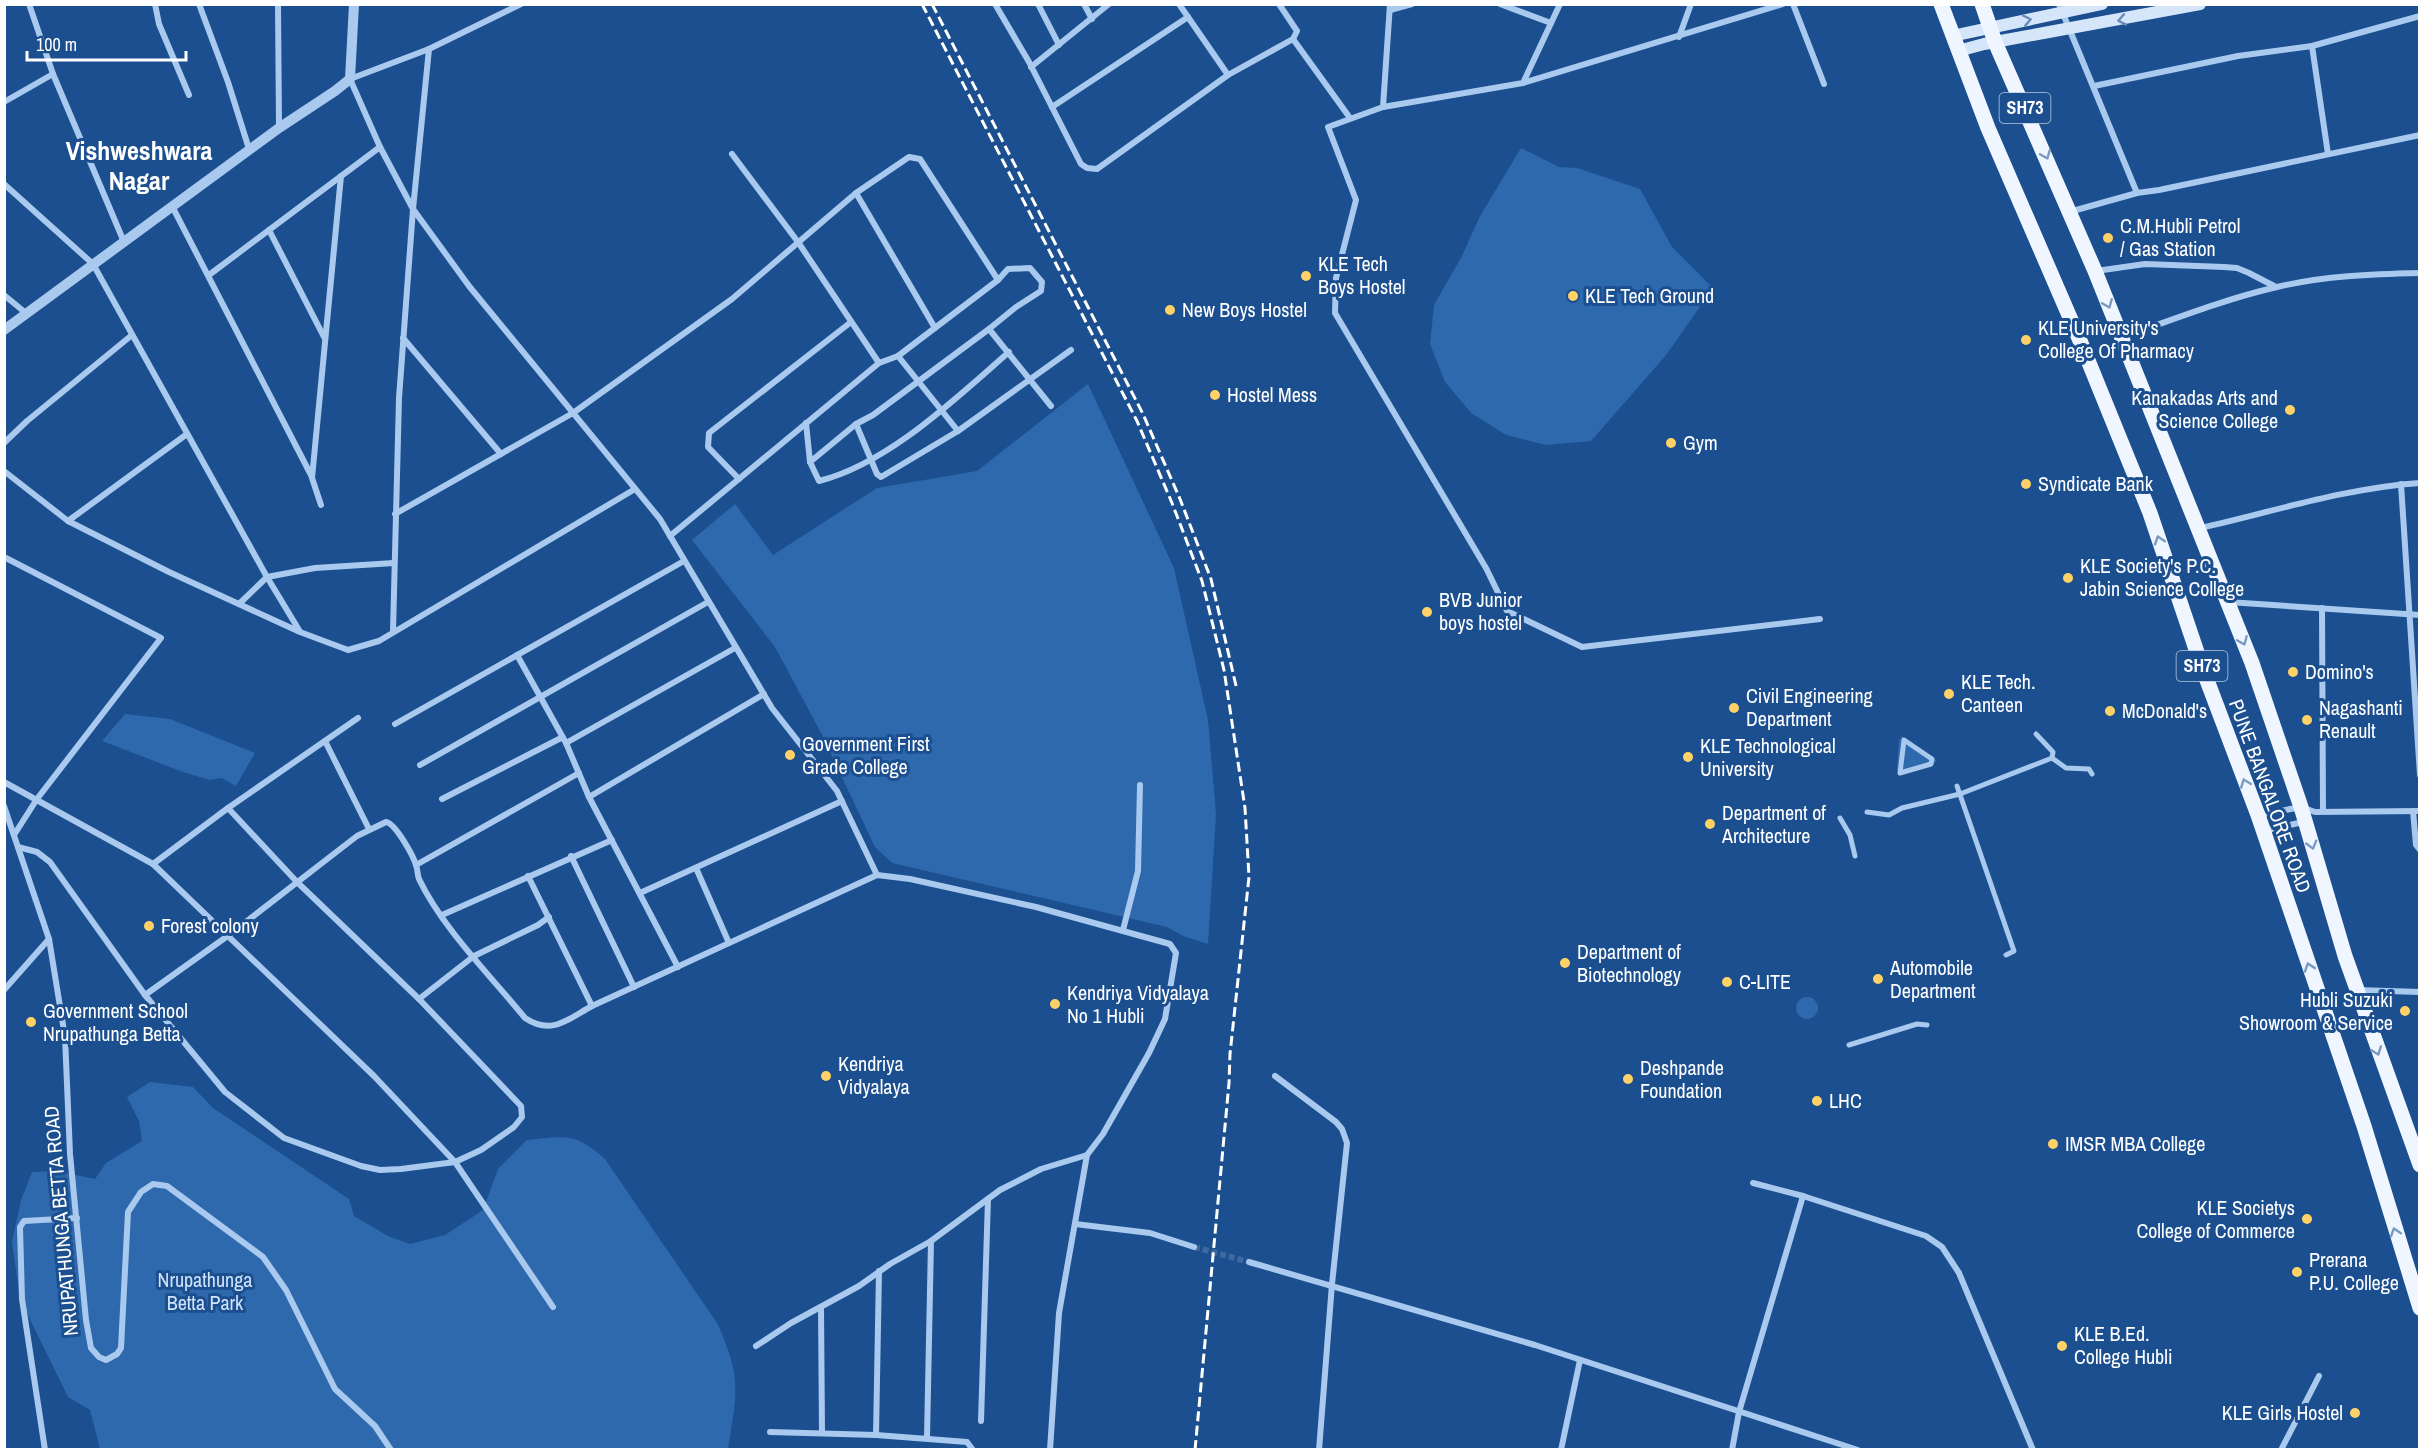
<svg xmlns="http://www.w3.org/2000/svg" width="2424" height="1454" viewBox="0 0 2424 1454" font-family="'Archivo Narrow',sans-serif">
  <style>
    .park { fill: #2e69ad }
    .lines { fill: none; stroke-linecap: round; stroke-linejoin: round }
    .minor-tunnel { stroke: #3d69a0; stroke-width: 6; stroke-dasharray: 6 3; stroke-linecap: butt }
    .pedestrian { stroke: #a9c9ee; stroke-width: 5 }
    .minor { stroke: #a9c9ee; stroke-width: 6 }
    .tertiary { stroke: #a9c9ee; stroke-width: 10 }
    .secondary { stroke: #d6e6fa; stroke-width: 12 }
    .primary { stroke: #f0f6ff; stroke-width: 15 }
    .rail { stroke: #fff; stroke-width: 3; stroke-dasharray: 10 4.5; stroke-linecap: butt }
    .oneway { stroke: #668bba }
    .oneway2 { stroke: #7b9ac1 }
    .poi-dot { fill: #ffd166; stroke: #1b4f8f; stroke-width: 2 }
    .labels { text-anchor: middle; stroke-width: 6; stroke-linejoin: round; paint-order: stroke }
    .shield { fill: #1b4f8f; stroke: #bbcadd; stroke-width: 1.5 }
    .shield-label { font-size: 18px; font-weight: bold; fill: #fff }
    .poi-label { font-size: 20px; fill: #fff; stroke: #1b4f8f; text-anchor: start }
    .street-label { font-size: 20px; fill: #fff; stroke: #1b4f8f }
    .park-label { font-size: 20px; fill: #cfe3fa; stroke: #1b4f8f }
    .district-label { font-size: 26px; font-weight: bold; fill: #fff; stroke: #1b4f8f }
  </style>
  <rect width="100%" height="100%" fill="#1b4f8f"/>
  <g class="park">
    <path d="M1521,148L1559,167L1577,168L1640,189L1672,247L1713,288L1667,354L1591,441L1546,445L1506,435L1471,413L1445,382L1430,344L1434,305L1462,256L1480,216Z"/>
    <path d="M1088,384L1174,568L1208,720L1216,814L1208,944L1183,936L1167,927L892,863L875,847L821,733L775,647L692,540L735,504L773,555L877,488L977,471Z"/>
    <path d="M125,714L170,719L255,753L236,786L222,778L210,780L183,772L102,741Z"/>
    <path d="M1902,736L1936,760V762L1899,774L1897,769L1899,740Z"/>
    <circle cx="1807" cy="1008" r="11"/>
    <path d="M150,1082L193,1087L213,1108L349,1199L354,1216L388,1236L410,1244L445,1235L483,1210L498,1169L527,1140C564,1136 576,1132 605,1159L717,1323C742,1377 737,1393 728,1449H100L90,1410L68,1397L20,1299L12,1242L21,1200L32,1172L57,1171L95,1179L106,1163L142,1141L139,1121L127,1097Z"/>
  </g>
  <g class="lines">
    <path class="minor-tunnel" d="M1194,1247L1249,1262"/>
    <g class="pedestrian">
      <path d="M2036,734L2053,752L2052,758"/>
      <path d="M1904,740L1932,759L1931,764L1900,773Z"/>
      <path d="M1957,786L2014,951L2006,955"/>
      <path d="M1960,794L2052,758L2066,768L2089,769L2092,774"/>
      <path d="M1867,812L1889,815L1902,808L1960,794"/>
      <path d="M1840,818L1850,835L1855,856"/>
      <path d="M1849,1045L1917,1024L1927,1025"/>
    </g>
    <g class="minor">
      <path d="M29,4L53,74"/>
      <path d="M155,4L159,24L189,95"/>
      <path d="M199,4L228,82L249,149"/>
      <path d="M278,4L279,128"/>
      <path d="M521,4L429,49L350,79L380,147L413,209L469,286L660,519L772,708L837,791L877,875"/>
      <path d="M995,4L1029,62L1081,164L1087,168L1097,169L1228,75"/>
      <path d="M1038,4L1059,45"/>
      <path d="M1084,4L1092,19"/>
      <path d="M1179,4L1228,75L1293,39L1297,31L1279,4"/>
      <path d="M1500,4L1551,23"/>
      <path d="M1560,4L1523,83L1383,107L1328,127L1356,200L1336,278L1335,313L1486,568L1507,611L1582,647L1820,619"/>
      <path d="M1793,4L1824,84"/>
      <path d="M2059,4L2137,193"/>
      <path d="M1390,10L1412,4"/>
      <path d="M1679,37L1691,4"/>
      <path d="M1293,39L1350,118"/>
      <path d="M2312,46L2328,154"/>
      <path d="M1031,67L1109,4"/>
      <path d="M1523,83L1783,4"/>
      <path d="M2094,86L2238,56L2312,46L2420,16"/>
      <path d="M4,102L53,74L124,242"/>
      <path d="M1052,107L1188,17"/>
      <path d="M1383,107L1390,4"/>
      <path d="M4,184L93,264L267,577L299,630"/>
      <path d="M856,193L935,328"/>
      <path d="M172,206L312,477"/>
      <path d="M2069,212L2137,193L2159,190L2420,135"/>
      <path d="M269,230L325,339"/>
      <path d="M2096,271L2145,264L2224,267L2237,268L2249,273L2276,287"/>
      <path d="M209,275L380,147"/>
      <path d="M4,295L27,314"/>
      <path d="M2123,337C2174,319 2225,299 2277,287C2323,276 2372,274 2420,273"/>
      <path d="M403,338L501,454"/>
      <path d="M898,356L998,280L1008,269L1030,268L1042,282L1041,291L1016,307L989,329L1051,406"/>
      <path d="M879,363L898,356L958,431L1071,350"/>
      <path d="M806,423L810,462L856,424L873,415L989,329"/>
      <path d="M856,424L877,474L881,477L958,431"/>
      <path d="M4,443L27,421L132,335"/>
      <path d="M810,462L819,481C888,464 956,398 1009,352"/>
      <path d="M4,471L68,521L169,572L300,632L348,650L379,641L635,489"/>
      <path d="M739,479L708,447L709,433L851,322"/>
      <path d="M2401,484L2420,775"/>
      <path d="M321,505L312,478L341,176"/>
      <path d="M395,514L573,413L732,299L856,193L909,157L920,159L998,280"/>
      <path d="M68,521L187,434"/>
      <path d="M2200,528C2272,512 2345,488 2420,483"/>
      <path d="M670,536L879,363L798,242L732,154"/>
      <path d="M4,557L161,638L37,799L14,835"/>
      <path d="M2228,602L2420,615"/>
      <path d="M239,604L267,577L315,568L394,563"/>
      <path d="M2322,608L2323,811"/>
      <path d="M393,632L399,398L413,209L429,49"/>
      <path d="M517,655L566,743L589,797L678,967"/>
      <path d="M395,724L684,561"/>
      <path d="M325,741L369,829"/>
      <path d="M566,743L735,648"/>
      <path d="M420,765L708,602"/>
      <path d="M4,782L153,864L228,808L358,718"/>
      <path d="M589,797L764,694"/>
      <path d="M442,799L561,738"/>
      <path d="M4,806L49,939L65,1037L70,1154L86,1320L91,1348L99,1357L106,1360L117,1354L121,1348L128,1212L141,1192L153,1184L167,1186L263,1257L286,1290L335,1389L375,1426L391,1450"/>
      <path d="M2413,811L2416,845L2420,850"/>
      <path d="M2260,815L2301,807L2315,812L2420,811"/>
      <path d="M2263,831L2303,822"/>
      <path d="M18,847L37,852L50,862L145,995L225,1092L284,1138L361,1166L380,1170L401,1169L455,1162L481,1150L514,1127L522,1117L521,1106L419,999L297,882L228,808"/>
      <path d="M571,856L634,987"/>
      <path d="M153,864L374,1076L455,1162L553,1307"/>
      <path d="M416,865L579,773"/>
      <path d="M696,868L729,943"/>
      <path d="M528,876L592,1006"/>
      <path d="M640,893L842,801"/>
      <path d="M442,915L612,840"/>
      <path d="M1123,930L1138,871L1140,785"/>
      <path d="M4,990L49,939"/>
      <path d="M2357,990L2420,992"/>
      <path d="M145,995L229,935L357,836L386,822C395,823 413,855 416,865C418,870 417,874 419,879C443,929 490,975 525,1018C552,1036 568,1019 592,1006L877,875L910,879L1036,907L1170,944L1176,953L1165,1019L1149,1053L1103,1134L1087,1155L1059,1313L1050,1450"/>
      <path d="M419,999L474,956L538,925L549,917"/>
      <path d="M1275,1076L1336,1122L1342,1129L1347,1143L1332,1284L1319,1450"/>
      <path d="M1753,1183L1803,1196L1926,1236L1942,1247L1959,1273L2033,1450"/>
      <path d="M1075,1224L1150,1233L1194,1247"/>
      <path d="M1249,1262L1535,1345L1858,1450"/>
      <path d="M821,1307L822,1433"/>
      <path d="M756,1346L791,1323L859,1286L890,1264L931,1241L1000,1190L1041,1169L1087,1155"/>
      <path d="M981,1421L988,1199"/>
      <path d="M770,1432L876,1435L967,1442L973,1450"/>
      <path d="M876,1435L879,1271"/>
      <path d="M927,1438L931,1241"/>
      <path d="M45,1450L22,1299L20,1227L24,1221L77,1218"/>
      <path d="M1561,1450L1580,1360"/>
      <path d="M1732,1450L1739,1412L1803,1196"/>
      <path d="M2281,1450L2319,1376"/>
    </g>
    <path class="tertiary" d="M4,330L279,128L335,91L350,79L354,4"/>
    <g class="secondary">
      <path d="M1952,36L2102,4"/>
      <path d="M1958,51L1984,44L2200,4"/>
    </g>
    <g class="primary">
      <path d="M1941,4L1988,128L2081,343L2150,513L2202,667L2258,815L2364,1126L2420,1308"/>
      <path d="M1982,4L1995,42L2095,271L2252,663L2301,807L2345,956L2420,1165"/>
    </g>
    <g class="rail">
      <path d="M922,4L1137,421L1172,503L1202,581L1224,670L1245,808L1249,877L1230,1054L1229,1083L1195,1450"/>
      <path d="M932,4L1143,414L1180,499L1211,579L1237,690"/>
    </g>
  </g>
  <defs><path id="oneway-chevron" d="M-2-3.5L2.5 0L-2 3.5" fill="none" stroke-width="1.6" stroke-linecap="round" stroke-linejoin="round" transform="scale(1.5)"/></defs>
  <g class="oneway">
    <use href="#oneway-chevron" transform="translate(2027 20) rotate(-12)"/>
    <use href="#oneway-chevron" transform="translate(2122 20) rotate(169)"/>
  </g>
  <g class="oneway2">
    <use href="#oneway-chevron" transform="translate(2046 155) rotate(67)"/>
    <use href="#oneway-chevron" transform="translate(2108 304) rotate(68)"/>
    <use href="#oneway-chevron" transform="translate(2159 540) rotate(-108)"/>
    <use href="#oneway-chevron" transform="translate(2243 641) rotate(67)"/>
    <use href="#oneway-chevron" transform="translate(2245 783) rotate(-111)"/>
    <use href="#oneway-chevron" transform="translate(2312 845) rotate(74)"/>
    <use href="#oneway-chevron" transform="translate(2309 967) rotate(-109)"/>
    <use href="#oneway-chevron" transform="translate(2377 1051) rotate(70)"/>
    <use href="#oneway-chevron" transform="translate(2395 1232) rotate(-108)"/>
  </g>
  <g class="poi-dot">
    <circle cx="2108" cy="238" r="6"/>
    <circle cx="1306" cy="276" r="6"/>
    <circle cx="1573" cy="296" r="6"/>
    <circle cx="1170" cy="310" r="6"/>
    <circle cx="2026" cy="340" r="6"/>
    <circle cx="1215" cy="395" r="6"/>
    <circle cx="2290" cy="410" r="6"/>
    <circle cx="1671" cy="443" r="6"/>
    <circle cx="2026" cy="484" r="6"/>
    <circle cx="2068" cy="578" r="6"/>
    <circle cx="1427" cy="612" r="6"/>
    <circle cx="2293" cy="672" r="6"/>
    <circle cx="1949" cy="694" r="6"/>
    <circle cx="1734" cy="708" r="6"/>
    <circle cx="2110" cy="711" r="6"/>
    <circle cx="2307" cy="720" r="6"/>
    <circle cx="790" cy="755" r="6"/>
    <circle cx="1688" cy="757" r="6"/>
    <circle cx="1710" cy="824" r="6"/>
    <circle cx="149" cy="926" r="6"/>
    <circle cx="1565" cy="963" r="6"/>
    <circle cx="1878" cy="979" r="6"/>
    <circle cx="1727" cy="982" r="6"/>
    <circle cx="1055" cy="1004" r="6"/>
    <circle cx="2405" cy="1011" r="6"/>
    <circle cx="31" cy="1022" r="6"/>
    <circle cx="826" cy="1076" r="6"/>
    <circle cx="1628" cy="1079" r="6"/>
    <circle cx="1817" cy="1101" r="6"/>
    <circle cx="2053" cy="1144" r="6"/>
    <circle cx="2307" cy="1219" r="6"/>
    <circle cx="2297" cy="1272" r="6"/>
    <circle cx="2062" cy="1346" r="6"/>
    <circle cx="2355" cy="1413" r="6"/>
  </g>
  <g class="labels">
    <g class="shield">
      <rect x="1999.5" y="93" width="51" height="30" rx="4.5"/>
      <rect x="2176.5" y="651" width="51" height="30" rx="4.5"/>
    </g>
    <g class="shield-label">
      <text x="2025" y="114">SH73</text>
      <text x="2202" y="672">SH73</text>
    </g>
    <g class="poi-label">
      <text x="2120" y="233">C.M.Hubli Petrol<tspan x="2120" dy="23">/ Gas Station</tspan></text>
      <text x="1318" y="271">KLE Tech<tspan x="1318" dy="23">Boys Hostel</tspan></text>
      <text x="1585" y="303">KLE Tech Ground</text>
      <text x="1182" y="317">New Boys Hostel</text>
      <text x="2038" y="335">KLE University's<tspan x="2038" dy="23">College Of Pharmacy</tspan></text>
      <text x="1227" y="402">Hostel Mess</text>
      <text x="2278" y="405" text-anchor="end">Kanakadas Arts and<tspan x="2278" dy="23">Science College</tspan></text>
      <text x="1683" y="450">Gym</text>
      <text x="2038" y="491">Syndicate Bank</text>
      <text x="2080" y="573">KLE Society's P.C.<tspan x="2080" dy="23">Jabin Science College</tspan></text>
      <text x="1439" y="607">BVB Junior<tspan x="1439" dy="23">boys hostel</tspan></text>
      <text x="2305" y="679">Domino's</text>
      <text x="1961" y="689">KLE Tech.<tspan x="1961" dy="23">Canteen</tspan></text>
      <text x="1746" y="703">Civil Engineering<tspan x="1746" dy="23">Department</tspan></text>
      <text x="2319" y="715">Nagashanti<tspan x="2319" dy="23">Renault</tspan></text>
      <text x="2122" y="718">McDonald's</text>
      <text x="802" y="751">Government First<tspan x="802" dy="23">Grade College</tspan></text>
      <text x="1700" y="753">KLE Technological<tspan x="1700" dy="23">University</tspan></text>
      <text x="1722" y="820">Department of<tspan x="1722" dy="23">Architecture</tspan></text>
      <text x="161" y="933">Forest colony</text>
      <text x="1577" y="959">Department of<tspan x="1577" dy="23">Biotechnology</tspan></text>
      <text x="1890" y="975">Automobile<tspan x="1890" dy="23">Department</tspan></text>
      <text x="1739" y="989">C-LITE</text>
      <text x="1067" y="1000">Kendriya Vidyalaya<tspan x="1067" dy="23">No 1 Hubli</tspan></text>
      <text x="2393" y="1007" text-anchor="end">Hubli Suzuki<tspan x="2393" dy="23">Showroom &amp; Service</tspan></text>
      <text x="43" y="1018">Government School<tspan x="43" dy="23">Nrupathunga Betta</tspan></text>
      <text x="838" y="1071">Kendriya<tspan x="838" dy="23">Vidyalaya</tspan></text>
      <text x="1640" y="1075">Deshpande<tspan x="1640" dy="23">Foundation</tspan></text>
      <text x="1829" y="1108">LHC</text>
      <text x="2065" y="1151">IMSR MBA College</text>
      <text x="2295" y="1215" text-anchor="end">KLE Societys<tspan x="2295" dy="23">College of Commerce</tspan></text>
      <text x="2309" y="1267">Prerana<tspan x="2309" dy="23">P.U. College</tspan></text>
      <text x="2074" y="1341">KLE B.Ed.<tspan x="2074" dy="23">College Hubli</tspan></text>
      <text x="2343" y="1420" text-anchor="end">KLE Girls Hostel</text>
    </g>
    <g class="street-label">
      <text transform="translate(2270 796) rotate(70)" y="7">PUNE BANGALORE ROAD</text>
      <text transform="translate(61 1221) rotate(-95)" y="7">NRUPATHUNGA BETTA ROAD</text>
    </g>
    <g class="park-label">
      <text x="205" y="1287">Nrupathunga<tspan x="205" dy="23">Betta Park</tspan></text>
    </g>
    <g class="district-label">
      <text x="139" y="160">Vishweshwara<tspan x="139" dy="30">Nagar</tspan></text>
    </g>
  </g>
  <rect width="2424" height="1454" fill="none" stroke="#ffffff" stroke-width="12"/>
  <path d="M27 51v9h159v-9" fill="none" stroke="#ffffff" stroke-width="3"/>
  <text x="36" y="51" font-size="18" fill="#ffffff" stroke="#1b4f8f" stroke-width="4.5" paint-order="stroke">100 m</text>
</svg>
